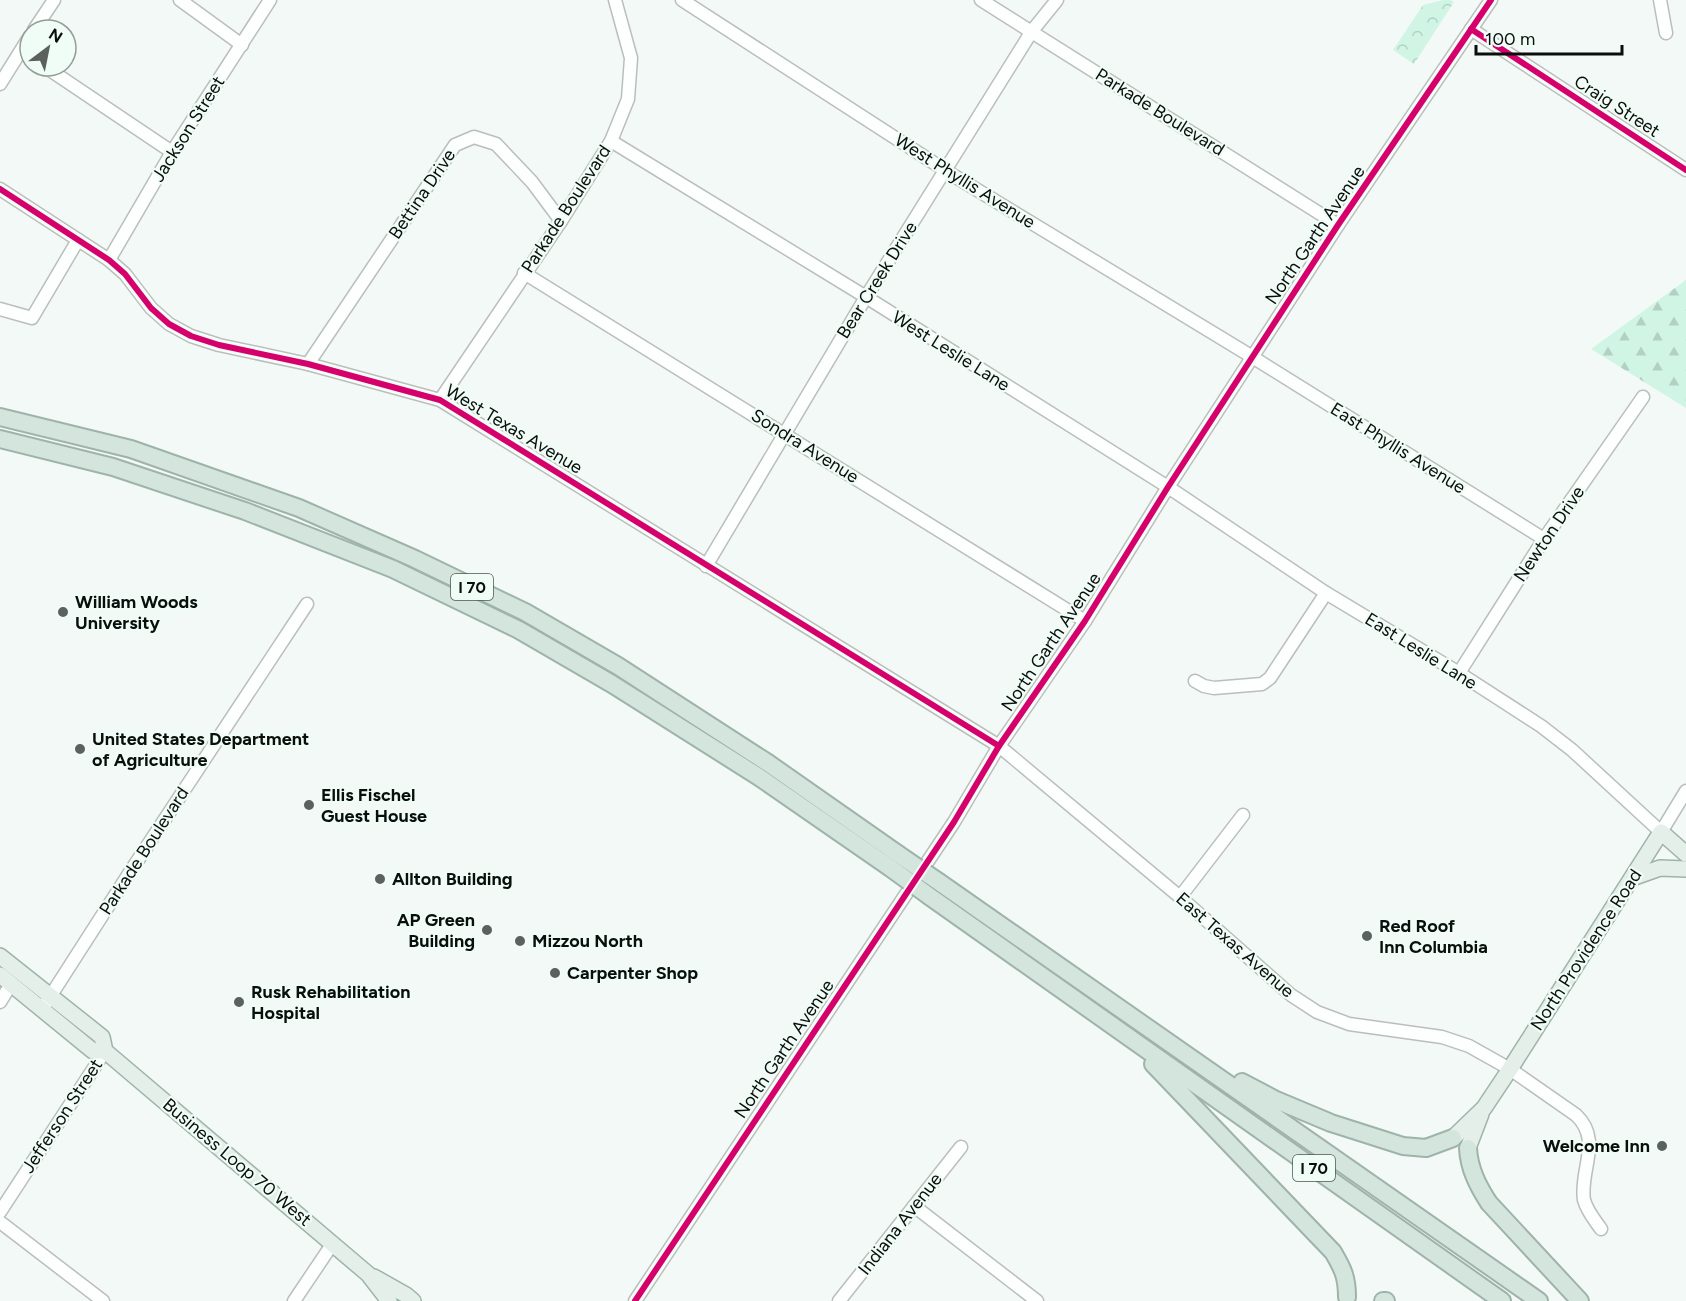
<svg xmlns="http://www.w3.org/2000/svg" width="1686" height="1301" viewBox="0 0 1686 1301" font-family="Figtree,sans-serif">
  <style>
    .forest { fill: url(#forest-firs) }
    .park { fill: url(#park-crowns) }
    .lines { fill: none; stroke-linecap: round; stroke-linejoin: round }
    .minor-casing { stroke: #babfbc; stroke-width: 15 }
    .major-casing { stroke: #9eb3aa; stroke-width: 18 }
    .highway-casing { stroke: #9eb3aa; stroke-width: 20 }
    .minor { stroke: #fdfefe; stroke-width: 12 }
    .major { stroke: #e4efea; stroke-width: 15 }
    .highway { stroke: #d4e5dd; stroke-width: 16 }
    .highway-bridge-casing { stroke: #9eb3aa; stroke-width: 20; stroke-linecap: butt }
    .highway-bridge { stroke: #d4e5dd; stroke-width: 16 }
    .cycleway-casing { stroke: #f0fcf6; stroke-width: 10 }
    .cycleway { stroke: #d6006c; stroke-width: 6 }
    .poi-dot { fill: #5c605e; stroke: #f0fcf6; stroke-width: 2 }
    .labels { text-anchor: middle; stroke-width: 4.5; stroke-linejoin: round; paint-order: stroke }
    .shield { fill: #f0fcf6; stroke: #4f5552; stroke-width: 1.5 }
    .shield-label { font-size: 16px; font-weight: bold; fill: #0a0e0c }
    .street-label { font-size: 18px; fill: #0a0e0c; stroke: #f0fcf6 }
    .poi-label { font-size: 18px; font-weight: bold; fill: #0a0e0c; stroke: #f0fcf6; text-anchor: start }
  </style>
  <defs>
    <pattern id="forest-firs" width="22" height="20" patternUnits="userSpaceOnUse" patternTransform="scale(1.5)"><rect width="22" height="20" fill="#d1f5e4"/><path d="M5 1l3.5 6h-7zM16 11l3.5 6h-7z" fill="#b2d1c2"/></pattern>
    <pattern id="park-crowns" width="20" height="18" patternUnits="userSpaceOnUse" patternTransform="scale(1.5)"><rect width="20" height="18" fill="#d1f5e4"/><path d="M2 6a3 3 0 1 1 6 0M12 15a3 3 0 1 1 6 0" fill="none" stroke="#b2d1c2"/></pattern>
  </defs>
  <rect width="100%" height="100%" fill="#f3f9f6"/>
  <path class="forest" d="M1686,280V408L1591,349Z"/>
  <path class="park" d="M1443,0H1451L1454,2L1414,64L1393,50L1423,5Z"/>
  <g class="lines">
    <defs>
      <g id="minor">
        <path d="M180,0L242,45"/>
        <path d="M682,0L951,174L1246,353L1544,539"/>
        <path d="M981,0L1338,225"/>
        <path d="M1660,0L1666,33"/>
        <path d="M1471,29L1686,170"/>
        <path d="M34,30L54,0"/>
        <path d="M44,66L172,152"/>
        <path d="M0,84L30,36"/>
        <path d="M611,141L866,297L1168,487L1326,593L1459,673L1541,726L1572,750L1661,832L1686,791"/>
        <path d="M0,189L109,260L125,274L151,308L169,324L191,336L219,345L308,364L440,400L999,746L1180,897L1291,995L1317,1012L1349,1024L1442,1037L1469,1046L1510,1069L1576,1115C1603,1140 1579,1171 1584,1200C1587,1211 1594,1219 1601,1229"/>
        <path d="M109,260L172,152L270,0"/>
        <path d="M524,273L1085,621"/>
        <path d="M0,309L32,318L78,240"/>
        <path d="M308,364L455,145L474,137L496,144L532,182L561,221"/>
        <path d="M440,400L561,221L611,141L628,99L631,58L615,0"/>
        <path d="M706,566L866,297L1032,31L1057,0"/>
        <path d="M1459,673L1544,539L1643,397"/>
        <path d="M1195,681L1204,686L1214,688L1262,684L1270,678L1326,593"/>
        <path d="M1180,897L1243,815"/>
        <path d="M0,1002L11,984"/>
        <path d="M46,1003L132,869L307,604"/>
        <path d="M914,1206L1037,1301"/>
        <path d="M0,1212L105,1051"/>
        <path d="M0,1222L103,1301"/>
        <path d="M294,1301L333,1243"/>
        <path d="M635,1301L954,822L999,746L1085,621L1168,487L1338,225L1491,0"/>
        <path d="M839,1301L961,1147"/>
      </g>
      <g id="major">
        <path d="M1632,878L1660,868L1686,869"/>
        <path d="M0,956L102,1037L105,1051L368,1274L389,1301"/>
        <path d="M0,975L93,1051H105"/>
        <path d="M1453,1138L1484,1108L1510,1069L1661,832L1686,854"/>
        <path d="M1468,1148L1481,1114"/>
        <path d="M374,1277L406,1295L413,1301"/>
      </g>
      <g id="highway">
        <path d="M0,417L131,449L299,508L415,559L525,612L618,666L768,763L898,854"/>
        <path d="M0,439L113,467L245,511L393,569L519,630L612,684L759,777L889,867"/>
        <path d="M939,882L1539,1301"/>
        <path d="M929,896L1502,1301"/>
        <path d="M1153,1064L1333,1252C1343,1269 1347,1277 1347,1297"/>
        <path d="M1242,1082L1276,1100L1331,1123L1403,1146L1426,1148L1453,1138"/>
        <path d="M1468,1148C1469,1169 1478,1186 1489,1203L1580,1301"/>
        <path d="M1383,1301H1386"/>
      </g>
    </defs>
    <use href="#minor" class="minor-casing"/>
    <use href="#major" class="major-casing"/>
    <use href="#highway" class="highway-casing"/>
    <use href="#minor" class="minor"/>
    <use href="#major" class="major"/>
    <use href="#highway" class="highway"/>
    <defs>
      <g id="highway-bridge">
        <path d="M898,854L939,882"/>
        <path d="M889,867L929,896"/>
      </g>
    </defs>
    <use href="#highway-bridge" class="highway-bridge-casing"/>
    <use href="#highway-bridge" class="highway-bridge"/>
    <defs>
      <g id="cycleway">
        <path d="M1471,29L1686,170"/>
        <path d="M0,189L109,260L125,274L151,308L169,324L191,336L219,345L308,364L440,400L999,746"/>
        <path d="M635,1301L954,822L999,746L1085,621L1168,487L1338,225L1491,0"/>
      </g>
    </defs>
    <use href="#cycleway" class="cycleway-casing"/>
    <use href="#cycleway" class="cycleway"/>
  </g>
  <g class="poi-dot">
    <circle cx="63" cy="612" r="6"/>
    <circle cx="80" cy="749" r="6"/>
    <circle cx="309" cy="805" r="6"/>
    <circle cx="380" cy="879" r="6"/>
    <circle cx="487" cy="930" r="6"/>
    <circle cx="1367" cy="936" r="6"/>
    <circle cx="520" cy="941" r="6"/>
    <circle cx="555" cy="973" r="6"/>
    <circle cx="239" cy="1002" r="6"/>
    <circle cx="1662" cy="1146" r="6"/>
  </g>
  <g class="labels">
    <g class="shield">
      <rect x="451" y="574" width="42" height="26" rx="4.5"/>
      <rect x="1293" y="1155" width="42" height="26" rx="4.5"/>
    </g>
    <g class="shield-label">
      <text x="472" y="593">I 70</text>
      <text x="1314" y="1174">I 70</text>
    </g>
    <g class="street-label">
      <text transform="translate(1617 106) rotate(33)" y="6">Craig Street</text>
      <text transform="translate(1160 112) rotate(32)" y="6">Parkade Boulevard</text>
      <text transform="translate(188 129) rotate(-58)" y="6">Jackson Street</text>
      <text transform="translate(965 181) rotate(32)" y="6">West Phyllis Avenue</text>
      <text transform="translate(422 194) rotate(-56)" y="6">Bettina Drive</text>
      <text transform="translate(566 209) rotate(-57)" y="6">Parkade Boulevard</text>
      <text transform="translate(1315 235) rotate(-56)" y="6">North Garth Avenue</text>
      <text transform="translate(877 280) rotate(-58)" y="6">Bear Creek Drive</text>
      <text transform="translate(951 351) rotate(32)" y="6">West Leslie Lane</text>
      <text transform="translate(514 429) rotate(31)" y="6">West Texas Avenue</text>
      <text transform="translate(805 446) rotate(32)" y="6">Sondra Avenue</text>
      <text transform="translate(1398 448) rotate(32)" y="6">East Phyllis Avenue</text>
      <text transform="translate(1549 534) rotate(-56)" y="6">Newton Drive</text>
      <text transform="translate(1051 642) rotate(-56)" y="6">North Garth Avenue</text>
      <text transform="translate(1421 651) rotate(32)" y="6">East Leslie Lane</text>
      <text transform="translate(144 851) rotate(-57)" y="6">Parkade Boulevard</text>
      <text transform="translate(1235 945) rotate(41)" y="6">East Texas Avenue</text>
      <text transform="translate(1586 950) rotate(-57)" y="6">North Providence Road</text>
      <text transform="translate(784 1049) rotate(-56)" y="6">North Garth Avenue</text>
      <text transform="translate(62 1116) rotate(-57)" y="6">Jefferson Street</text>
      <text transform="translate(237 1162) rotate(40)" y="6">Business Loop 70 West</text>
      <text transform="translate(900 1224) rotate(-52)" y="6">Indiana Avenue</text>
    </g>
    <g class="poi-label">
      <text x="75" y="608">William Woods<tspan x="75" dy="21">University</tspan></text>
      <text x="92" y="745">United States Department<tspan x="92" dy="21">of Agriculture</tspan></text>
      <text x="321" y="801">Ellis Fischel<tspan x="321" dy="21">Guest House</tspan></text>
      <text x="392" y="885">Allton Building</text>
      <text x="475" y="926" text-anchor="end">AP Green<tspan x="475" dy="21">Building</tspan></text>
      <text x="1379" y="932">Red Roof<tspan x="1379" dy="21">Inn Columbia</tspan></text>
      <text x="532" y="947">Mizzou North</text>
      <text x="567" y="979">Carpenter Shop</text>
      <text x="251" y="998">Rusk Rehabilitation<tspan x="251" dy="21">Hospital</tspan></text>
      <text x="1650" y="1152" text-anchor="end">Welcome Inn</text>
    </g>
  </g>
  <g transform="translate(48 48) rotate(32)"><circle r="28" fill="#f0fcf6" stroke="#949d98" stroke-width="1.5"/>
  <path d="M0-4.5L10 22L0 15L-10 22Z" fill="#5c605e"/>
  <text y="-9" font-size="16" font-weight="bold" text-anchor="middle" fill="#0a0e0c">N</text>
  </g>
  <path d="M1476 45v9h146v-9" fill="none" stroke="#0a0e0c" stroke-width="3"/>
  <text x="1485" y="45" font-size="18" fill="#0a0e0c" stroke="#f0fcf6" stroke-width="4.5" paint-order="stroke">100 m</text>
</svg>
